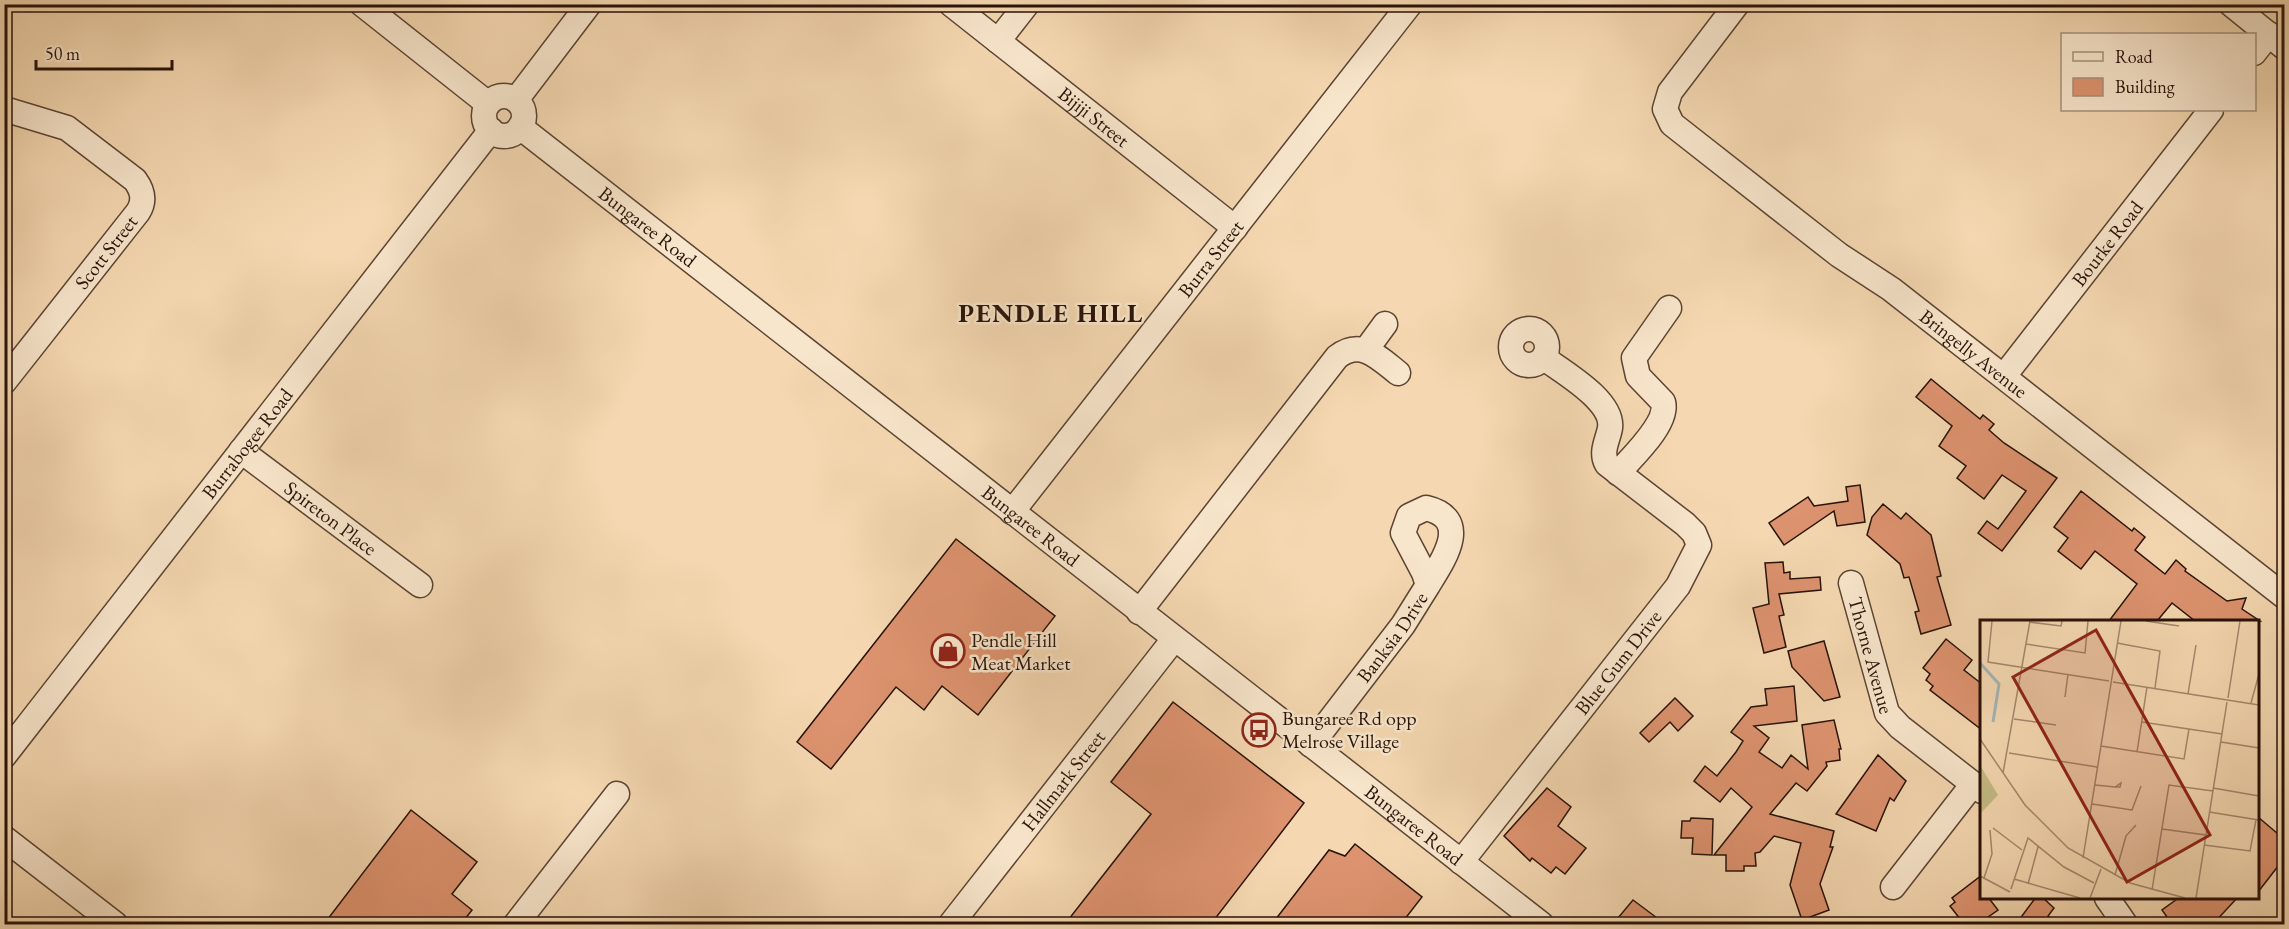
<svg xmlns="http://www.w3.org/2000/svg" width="2289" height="929" viewBox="0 0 2289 929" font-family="'EB Garamond',serif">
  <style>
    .building { fill: #dd936f; stroke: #281209; stroke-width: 1.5 }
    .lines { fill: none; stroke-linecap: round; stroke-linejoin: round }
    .minor-casing { stroke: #5b4433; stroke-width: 27 }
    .minor { stroke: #f8e6cc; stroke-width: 24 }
    .labels { text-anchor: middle; stroke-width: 5; stroke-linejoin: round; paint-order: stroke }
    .street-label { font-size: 20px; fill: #281209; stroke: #f8e6cc }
    .poi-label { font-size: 20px; fill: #281209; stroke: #f8e6cc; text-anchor: start }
    .district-label { font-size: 26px; font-weight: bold; letter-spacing: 1.5px; fill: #281209; stroke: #f8e6cc }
    .inset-river { fill: none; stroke: #a3b6b8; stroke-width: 3 }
    .inset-road { fill: none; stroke: #a3896e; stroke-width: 1.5 }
    .view { fill: #8f2418; fill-opacity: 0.15; stroke: #8f2418; stroke-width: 3 }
    .inset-edge { fill: none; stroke: #281209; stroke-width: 3 }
  </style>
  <rect width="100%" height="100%" fill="#f5d8b1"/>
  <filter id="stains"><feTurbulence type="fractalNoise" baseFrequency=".00333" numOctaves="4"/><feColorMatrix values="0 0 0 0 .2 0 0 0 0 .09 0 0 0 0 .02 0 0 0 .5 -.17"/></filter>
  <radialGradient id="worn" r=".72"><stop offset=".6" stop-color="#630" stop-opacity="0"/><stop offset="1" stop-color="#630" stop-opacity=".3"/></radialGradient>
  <g class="building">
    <path d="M1931,379L1980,419L1983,415L1994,424L1989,430L2004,443L2057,478L2002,551L1978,533L1987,521L1998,529L2026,491L2002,475L1984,499L1957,478L1966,466L1939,446L1952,426L1916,397Z"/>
    <path d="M1860,485L1865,522L1837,526L1834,511L1784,545L1769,523L1808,497L1814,506L1848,501L1846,487Z"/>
    <path d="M2081,491L2132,531L2134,528L2145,537L2135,550L2165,574L2176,560L2186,569L2185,571L2227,601L2246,598L2242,609L2260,621H2195L2172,603L2157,621H2109L2137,584L2095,551L2081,569L2058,551L2068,538L2054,527Z"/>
    <path d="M1883,504L1901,519L1906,513L1931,535L1941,576L1937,577L1951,625L1921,634L1915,612L1919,611L1909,577L1904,578L1900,564L1867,535L1872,517Z"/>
    <path d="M956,539L1055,616L978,715L942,686L924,710L896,687L831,769L797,742Z"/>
    <path d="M1783,562L1784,573L1790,572V579L1820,577L1821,590L1779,594L1784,615L1779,616L1786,647L1764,653L1753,608L1769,604L1765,563Z"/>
    <path d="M1946,639L1972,660L1964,670L1982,684V730L1930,690L1933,686L1926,680L1930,674L1923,668Z"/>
    <path d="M1824,641L1840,697L1824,701L1792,667L1788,651Z"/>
    <path d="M1794,686L1797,721L1754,726L1769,738L1759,752L1782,768L1791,755L1808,769L1802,725L1834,720L1841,749H1839L1840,760L1826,762L1827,766L1807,791L1796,783L1770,814L1834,831L1830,847H1833L1820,884L1829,910L1802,920L1790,885L1801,843L1774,836L1760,852L1755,853L1756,866H1744V871H1726V855H1714L1752,807L1731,788L1720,802L1694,781L1705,766L1717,776L1736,752L1743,741L1731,732L1751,707L1767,705L1765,689Z"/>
    <path d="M1675,698L1693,716L1678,731L1670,722L1649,742L1640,733Z"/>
    <path d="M1173,702L1304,803L1211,924H1065L1151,814L1111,782Z"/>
    <path d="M1878,755L1906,781L1894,801L1890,798L1876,831L1836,814Z"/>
    <path d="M1547,788L1571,807L1558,826L1586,848L1565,874L1556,867L1551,873L1532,858L1530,861L1504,836Z"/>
    <path d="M411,810L477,862L452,894L472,910L461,924H324Z"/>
    <path d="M2258,817L2284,839V870L2279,865L2258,892Z"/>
    <path d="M1691,818L1713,819L1712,855L1692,854L1693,838H1681L1682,821H1690Z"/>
    <path d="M1355,844L1422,897L1401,924H1272L1329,850L1345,856Z"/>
    <path d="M1982,875V897H1988L1998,910L1978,924H1964L1950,906L1955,902L1952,898Z"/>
    <path d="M2036,897H2042L2054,908L2048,916L2059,924H2016Z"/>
    <path d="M2180,897H2238L2213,924H2172L2162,910Z"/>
    <path d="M1633,900L1665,924H1613Z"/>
  </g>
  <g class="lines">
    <defs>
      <g id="minor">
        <path d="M362,4L487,103"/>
        <path id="s1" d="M951,4L1235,228"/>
        <path id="s2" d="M1737,4L1670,92L1665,109L1672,124L1839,255L1891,289L2284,596"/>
        <path d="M2231,4L2284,47"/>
        <path d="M998,41L1027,4"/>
        <path d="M2254,53L2269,34"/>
        <circle cx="504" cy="116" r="20"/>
        <path d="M516,100L589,4"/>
        <path d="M4,109L67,128L135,180C143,191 145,201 138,212L4,382"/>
        <path id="s3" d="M520,127L1541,924"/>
        <circle cx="1529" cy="347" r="18"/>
        <path d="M1366,350L1385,324"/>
        <path id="s4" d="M2004,376L2211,110"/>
        <path id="s5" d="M241,451L420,585"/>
        <path d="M1618,473C1632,457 1669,423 1663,402L1638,376L1634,358L1669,308"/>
        <path id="s6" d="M1012,512L1410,4"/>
        <path id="s7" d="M1851,583L1887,713L1900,727L1982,791"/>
        <path d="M1139,612L1337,357C1361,338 1379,358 1398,373"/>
        <path id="s8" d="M1311,745L1403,625L1428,585L1424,573L1403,533L1409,516L1426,508C1473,519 1442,562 1428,585"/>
        <path id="s9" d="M4,756L491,130"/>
        <path d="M4,838L115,924"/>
        <path id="s10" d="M1461,862L1678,586L1699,545L1694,533L1685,524L1607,464C1600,452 1608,440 1610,428C1614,401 1563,372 1544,358"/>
        <path d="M1893,887L1973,784"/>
        <path d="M2107,898L2125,924"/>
        <path d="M516,924L617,794"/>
        <path id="s11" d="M951,924L1174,639"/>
      </g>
    </defs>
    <use href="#minor" class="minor-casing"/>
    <use href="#minor" class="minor"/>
  </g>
  <defs>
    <symbol id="shop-ring" viewBox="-11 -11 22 22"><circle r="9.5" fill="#f8e6cc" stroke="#8f2418" stroke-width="1.5"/><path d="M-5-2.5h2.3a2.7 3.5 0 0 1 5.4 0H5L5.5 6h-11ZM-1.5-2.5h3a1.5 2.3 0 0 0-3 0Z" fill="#8f2418"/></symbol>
    <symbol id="bus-ring" viewBox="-11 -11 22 22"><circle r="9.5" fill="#f8e6cc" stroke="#8f2418" stroke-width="1.5"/><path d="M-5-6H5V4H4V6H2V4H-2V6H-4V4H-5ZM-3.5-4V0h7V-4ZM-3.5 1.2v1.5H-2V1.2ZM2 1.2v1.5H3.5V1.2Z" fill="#8f2418"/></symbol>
  </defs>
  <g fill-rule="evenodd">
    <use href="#shop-ring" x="929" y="632" width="38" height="38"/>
    <use href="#bus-ring" x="1240" y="711" width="38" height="38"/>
  </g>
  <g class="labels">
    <g class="street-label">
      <text dy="7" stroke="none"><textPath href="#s1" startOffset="182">Bijiji Street</textPath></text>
      <text dy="7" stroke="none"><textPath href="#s3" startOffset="162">Bungaree Road</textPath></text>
      <text dy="7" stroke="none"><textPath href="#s4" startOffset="168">Bourke Road</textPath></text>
      <text transform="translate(106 252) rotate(-52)" y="7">Scott Street</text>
      <text dy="7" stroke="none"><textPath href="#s6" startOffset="322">Burra Street</textPath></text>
      <text dy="7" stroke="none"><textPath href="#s2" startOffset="524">Bringelly Avenue</textPath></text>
      <text dy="7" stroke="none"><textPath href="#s9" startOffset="396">Burrabogee Road</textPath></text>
      <text dy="7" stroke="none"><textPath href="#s5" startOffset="112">Spireton Place</textPath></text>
      <text dy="7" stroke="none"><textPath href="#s3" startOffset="648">Bungaree Road</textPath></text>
      <text dy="7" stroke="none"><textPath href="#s8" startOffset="135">Banksia Drive</textPath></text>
      <text dy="7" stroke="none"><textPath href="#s7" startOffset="75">Thorne Avenue</textPath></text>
      <text dy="7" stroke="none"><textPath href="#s10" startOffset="254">Blue Gum Drive</textPath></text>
      <text dy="7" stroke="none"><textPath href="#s11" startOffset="182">Hallmark Street</textPath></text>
      <text dy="7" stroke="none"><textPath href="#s3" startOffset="1134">Bungaree Road</textPath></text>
    </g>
    <g class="poi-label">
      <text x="971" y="647">Pendle Hill<tspan x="971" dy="23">Meat Market</tspan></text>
      <text x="1282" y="725">Bungaree Rd opp<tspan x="1282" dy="23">Melrose Village</tspan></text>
    </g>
    <g class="district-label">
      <text x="1051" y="322">PENDLE HILL</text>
    </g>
  </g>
  <g transform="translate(1980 620)">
    <rect width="279" height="279" fill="#f5d8b1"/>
    <path d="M0,145L18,175L0,194Z" fill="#c4bc87"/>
    <path class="inset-river" d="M0,43L19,64L13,102"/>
    <path class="inset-road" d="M12,1L8,42L129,61M166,1L199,6M49,2L81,6L82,1M137,23L180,31L175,68M46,24L105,33L108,1M133,62L279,85M208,74L216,25M85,77L88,54M248,78L260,1M271,83L279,54M34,99L76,105M162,102L242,114M0,119L45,185L88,228L150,263L205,278M241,122L279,128M121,126L204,139L209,109M157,132L167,67M29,133L117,147M23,153L50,1M115,165L135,167L141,163L140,167H135M233,168L279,176M112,184L152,190L161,166M229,192L279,200M13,208L42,230M182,209L226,215M224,225L270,231L276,200M103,238L141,1M135,255L146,216L156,205M0,256L30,272M4,258L12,234L10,210M34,259L100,278M48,264L58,227M31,269L48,218L84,247L114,263M172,270L189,165L233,171M110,278L121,249M216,278L247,82"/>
    <path class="view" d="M116,10L230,215L147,262L33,57Z"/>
    <rect width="279" height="279" class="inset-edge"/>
  </g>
  <rect width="2289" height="929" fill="none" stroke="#f5d8b1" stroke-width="24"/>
  <rect x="6" y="6" width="2277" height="917" fill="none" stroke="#281209" stroke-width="3"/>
  <rect x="12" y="12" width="2265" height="905" fill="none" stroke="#281209" stroke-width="1.5"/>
  <rect x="2061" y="33" width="195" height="78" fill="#f8e6cc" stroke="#a5917e" stroke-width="1.5"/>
  <rect x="2073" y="52" width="30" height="9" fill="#f8e6cc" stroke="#a5917e" stroke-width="1.5"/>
  <text x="2115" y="63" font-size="18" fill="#281209">Road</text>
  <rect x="2073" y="78" width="30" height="18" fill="#dd936f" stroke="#a5917e" stroke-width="1.5"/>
  <text x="2115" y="93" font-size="18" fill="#281209">Building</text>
  <path d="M36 60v9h136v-9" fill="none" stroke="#281209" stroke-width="3"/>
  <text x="45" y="60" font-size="18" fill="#281209" stroke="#f8e6cc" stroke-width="4.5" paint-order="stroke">50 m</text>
  <rect width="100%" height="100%" filter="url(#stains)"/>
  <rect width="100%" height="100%" fill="url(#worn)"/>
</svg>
